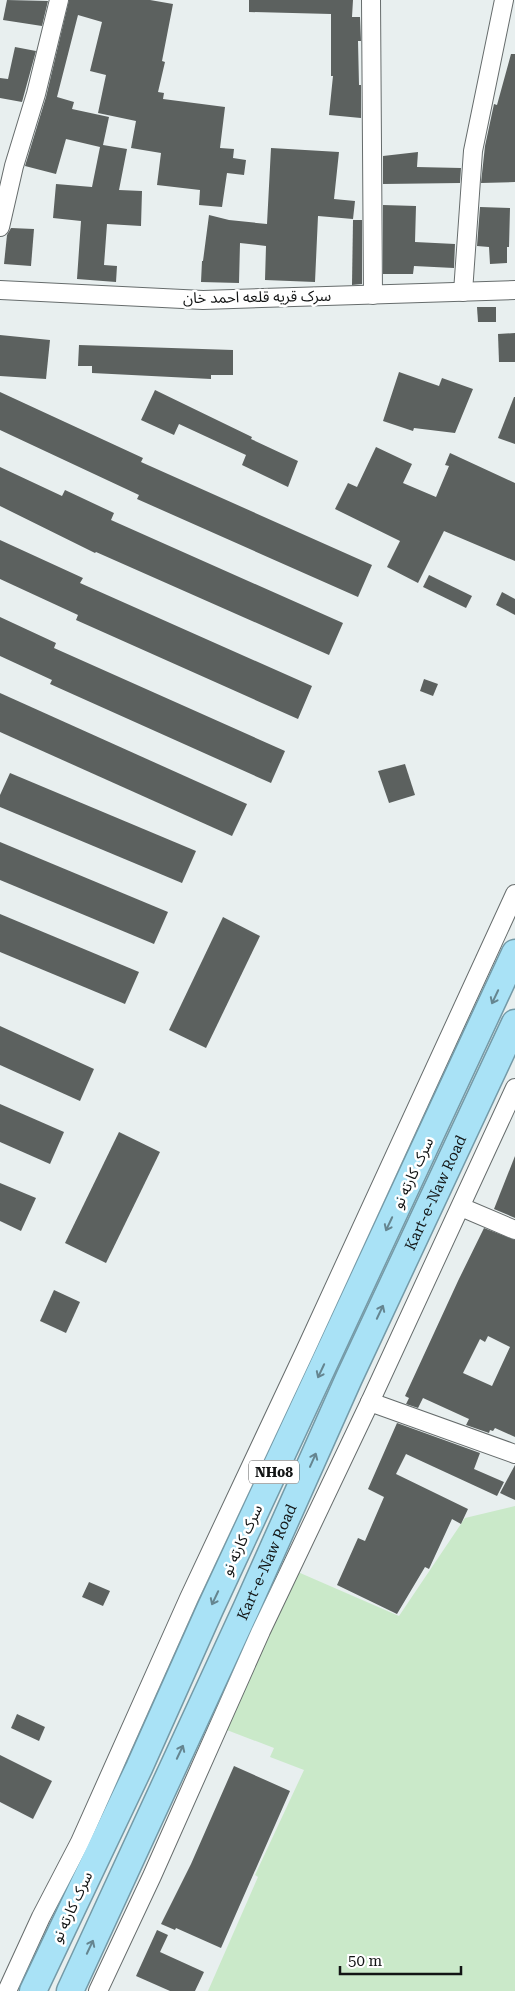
<svg xmlns="http://www.w3.org/2000/svg" width="515" height="1991" viewBox="0 0 515 1991" font-family="'Roboto Serif','Noto Sans Arabic',serif">
  <style>
    .green { fill: #cae9c9 }
    .building { fill: #5c615f; fill-rule: evenodd }
    .lines { fill: none; stroke-linecap: round; stroke-linejoin: round }
    .minor-casing { stroke: #666c6c; stroke-width: 20 }
    .highway-casing { stroke: #749aa7; stroke-width: 29 }
    .minor { stroke: #fff; stroke-width: 18 }
    .highway { stroke: #a9e2f6; stroke-width: 26 }
    .oneway { stroke: #658590 }
    .labels { text-anchor: middle; stroke-width: 5; stroke-linejoin: round; paint-order: stroke }
    .shield { fill: #fff; stroke: #595a5a; stroke-width: 1 }
    .shield-label { font-size: 14px; font-weight: bold; fill: #121414 }
    .street-label { font-size: 15px; fill: #121414; stroke: #fff }
  </style>
  <rect width="100%" height="100%" fill="#e8efef"/>
  <path class="green" d="M515,1506V1991H208L258,1877L255,1875L304,1770L270,1757L274,1748L219,1727L291,1569L399,1616L465,1518Z"/>
  <g class="building">
    <path d="M7,0L48,1L42,26L3,20Z"/>
    <path d="M69,0H150L173,4L162,61L165,62L158,92L164,93L163,99L225,107L220,148L234,149L233,158L246,160L244,175L227,173L222,207L199,205L200,190L157,185L161,153L131,148L136,121L98,113L106,75L90,71L102,22L78,15L57,97L74,102L72,109L109,117L103,145L127,149L119,190L142,191L141,226L107,224L104,265L117,266L116,282L77,279L81,221L53,218L56,184L92,187L100,147L66,139L56,174L25,166L46,97Z"/>
    <path d="M249,0H353L352,17H360L361,41H358L359,85H361V118L329,115L333,76H331V14L249,12Z"/>
    <path d="M15,47L36,51L22,102L0,98V78L8,79Z"/>
    <path d="M511,54H515V182L481,183L485,146L494,104L497,105Z"/>
    <path d="M271,148L339,152L334,199L355,201L353,219L318,216L315,282L265,280L266,246L240,243L239,283L201,282L202,261H203L209,215L229,220L267,224Z"/>
    <path d="M418,152L417,167L461,168L460,183L383,184V156Z"/>
    <path d="M383,205L416,206L415,242L455,244L454,268L414,266L413,274H383Z"/>
    <path d="M480,207L510,208L509,247H507V263L490,264L489,247L477,246Z"/>
    <path d="M353,220H362V284L352,285Z"/>
    <path d="M11,228L34,229L31,266L4,264L7,235Z"/>
    <path d="M477,307H496V322H478Z"/>
    <path d="M515,333V362H499L498,334Z"/>
    <path d="M0,335L50,340L46,379L0,376Z"/>
    <path d="M79,345L233,350V375H211V379L92,373V366H78Z"/>
    <path d="M399,372L439,386L442,378L473,389L455,433L414,428L413,431L383,421Z"/>
    <path d="M155,390L252,437L251,439L298,461L288,487L242,465L246,455L179,424L174,435L141,420Z"/>
    <path d="M0,392L143,458L141,462L372,565L358,597L137,499L139,495L0,430Z"/>
    <path d="M514,397H515V444L498,438Z"/>
    <path d="M376,447L412,464L403,483L436,497L449,466L445,465L450,453L515,483V561L444,531L418,583L387,567L400,541L335,509L348,483L357,487Z"/>
    <path d="M0,467L62,496L65,490L114,513L111,520L343,623L329,655L96,552L95,553L0,506Z"/>
    <path d="M0,540L83,578L80,583L312,686L298,719L76,620L78,615L0,579Z"/>
    <path d="M429,575L472,596L466,608L423,587Z"/>
    <path d="M502,592L515,599V615L496,605Z"/>
    <path d="M0,617L56,643L54,648L285,751L271,783L50,684L52,680L0,656Z"/>
    <path d="M424,679L438,684L433,696L420,691Z"/>
    <path d="M0,693L247,804L232,836L0,732Z"/>
    <path d="M405,764L415,795L389,803L378,771Z"/>
    <path d="M10,773L196,851L182,883L0,807V795Z"/>
    <path d="M0,842L168,912L154,944L0,880Z"/>
    <path d="M0,914L139,972L125,1004L0,952Z"/>
    <path d="M223,917L260,936L206,1048L169,1030Z"/>
    <path d="M0,1026L94,1069L80,1101L0,1065Z"/>
    <path d="M0,1104L64,1132L50,1164L0,1142Z"/>
    <path d="M119,1132L160,1152L106,1263L65,1243Z"/>
    <path d="M515,1156V1218L494,1209Z"/>
    <path d="M0,1183L36,1198L21,1231L0,1221Z"/>
    <path d="M484,1228L515,1240V1437L495,1428L493,1431L490,1430L489,1433L466,1425L469,1419L423,1398L418,1408L406,1404L409,1398L405,1396L458,1281ZM488,1336L510,1347L492,1386L463,1373L480,1339L485,1342Z"/>
    <path d="M54,1290L80,1302L66,1333L40,1321Z"/>
    <path d="M397,1423L480,1453L474,1469L504,1482L497,1496L406,1454L396,1474L468,1509L461,1524L452,1519L429,1569L425,1567L397,1614L337,1585L358,1538L365,1541L384,1497L368,1489Z"/>
    <path d="M515,1465V1500L500,1493Z"/>
    <path d="M89,1582L110,1591L103,1606L82,1597Z"/>
    <path d="M17,1714L45,1727L39,1741L11,1728Z"/>
    <path d="M0,1755L52,1781L33,1819L0,1802Z"/>
    <path d="M234,1766L290,1791L221,1948L176,1928L175,1930L161,1924L191,1864Z"/>
    <path d="M157,1930L168,1935L160,1952L204,1972L195,1991H170L136,1976Z"/>
  </g>
  <g class="lines">
    <defs>
      <g id="minor">
        <path d="M371,0L373,295"/>
        <path d="M0,227L14,166L36,94L59,0"/>
        <path d="M0,290L203,300L515,290"/>
        <path d="M463,292L473,151L504,0"/>
        <path d="M461,1207L515,1230"/>
        <path d="M370,1402L515,1454"/>
        <path d="M7,1991L41,1917L80,1842L189,1598L305,1351L515,894"/>
        <path d="M98,1991L152,1876L261,1631L370,1402L515,1088"/>
      </g>
      <g id="highway">
        <path d="M33,1991L139,1768L210,1609L515,953"/>
        <path id="s1" d="M70,1991L246,1609L349,1378L515,1023"/>
      </g>
    </defs>
    <use href="#minor" class="minor-casing"/>
    <use href="#highway" class="highway-casing"/>
    <use href="#minor" class="minor"/>
    <use href="#highway" class="highway"/>
  </g>
  <defs><path id="oneway-shaft" d="M-6 0H5M1.5-3L5.5 0L1.5 3" fill="none" stroke-width="1.6" stroke-linecap="round" stroke-linejoin="round" transform="scale(1.25)"/></defs>
  <g class="oneway">
    <use href="#oneway-shaft" transform="translate(495 997) rotate(115)"/>
    <use href="#oneway-shaft" transform="translate(389 1224) rotate(115)"/>
    <use href="#oneway-shaft" transform="translate(380 1312) rotate(-65)"/>
    <use href="#oneway-shaft" transform="translate(321 1371) rotate(115)"/>
    <use href="#oneway-shaft" transform="translate(313 1460) rotate(-66)"/>
    <use href="#oneway-shaft" transform="translate(215 1598) rotate(115)"/>
    <use href="#oneway-shaft" transform="translate(180 1752) rotate(-65)"/>
    <use href="#oneway-shaft" transform="translate(90 1947) rotate(-65)"/>
  </g>
  <g class="labels">
    <rect class="shield" x="249" y="1460.5" width="50" height="23" rx="4"/>
    <g class="shield-label">
      <text x="274" y="1477">NH08</text>
    </g>
    <g class="street-label">
      <text transform="translate(257 297) rotate(-1)" y="5">سرک قریه قلعه احمد خان</text>
      <text transform="translate(413 1173) rotate(-65)" y="5">سرک کارته نو</text>
      <text dy="5" stroke="none"><textPath href="#s1" startOffset="878">Kart-e-Naw Road</textPath></text>
      <text transform="translate(242 1540) rotate(-65)" y="5">سرک کارته نو</text>
      <text dy="5" stroke="none"><textPath href="#s1" startOffset="472">Kart-e-Naw Road</textPath></text>
      <text transform="translate(72 1907) rotate(-65)" y="5">سرک کارته نو</text>
    </g>
  </g>
  <path d="M340 1966v8h121v-8" fill="none" stroke="#121414" stroke-width="2.5"/>
  <text x="348" y="1966" font-size="15" fill="#121414" stroke="#ffffff" stroke-width="4" paint-order="stroke">50 m</text>
</svg>
